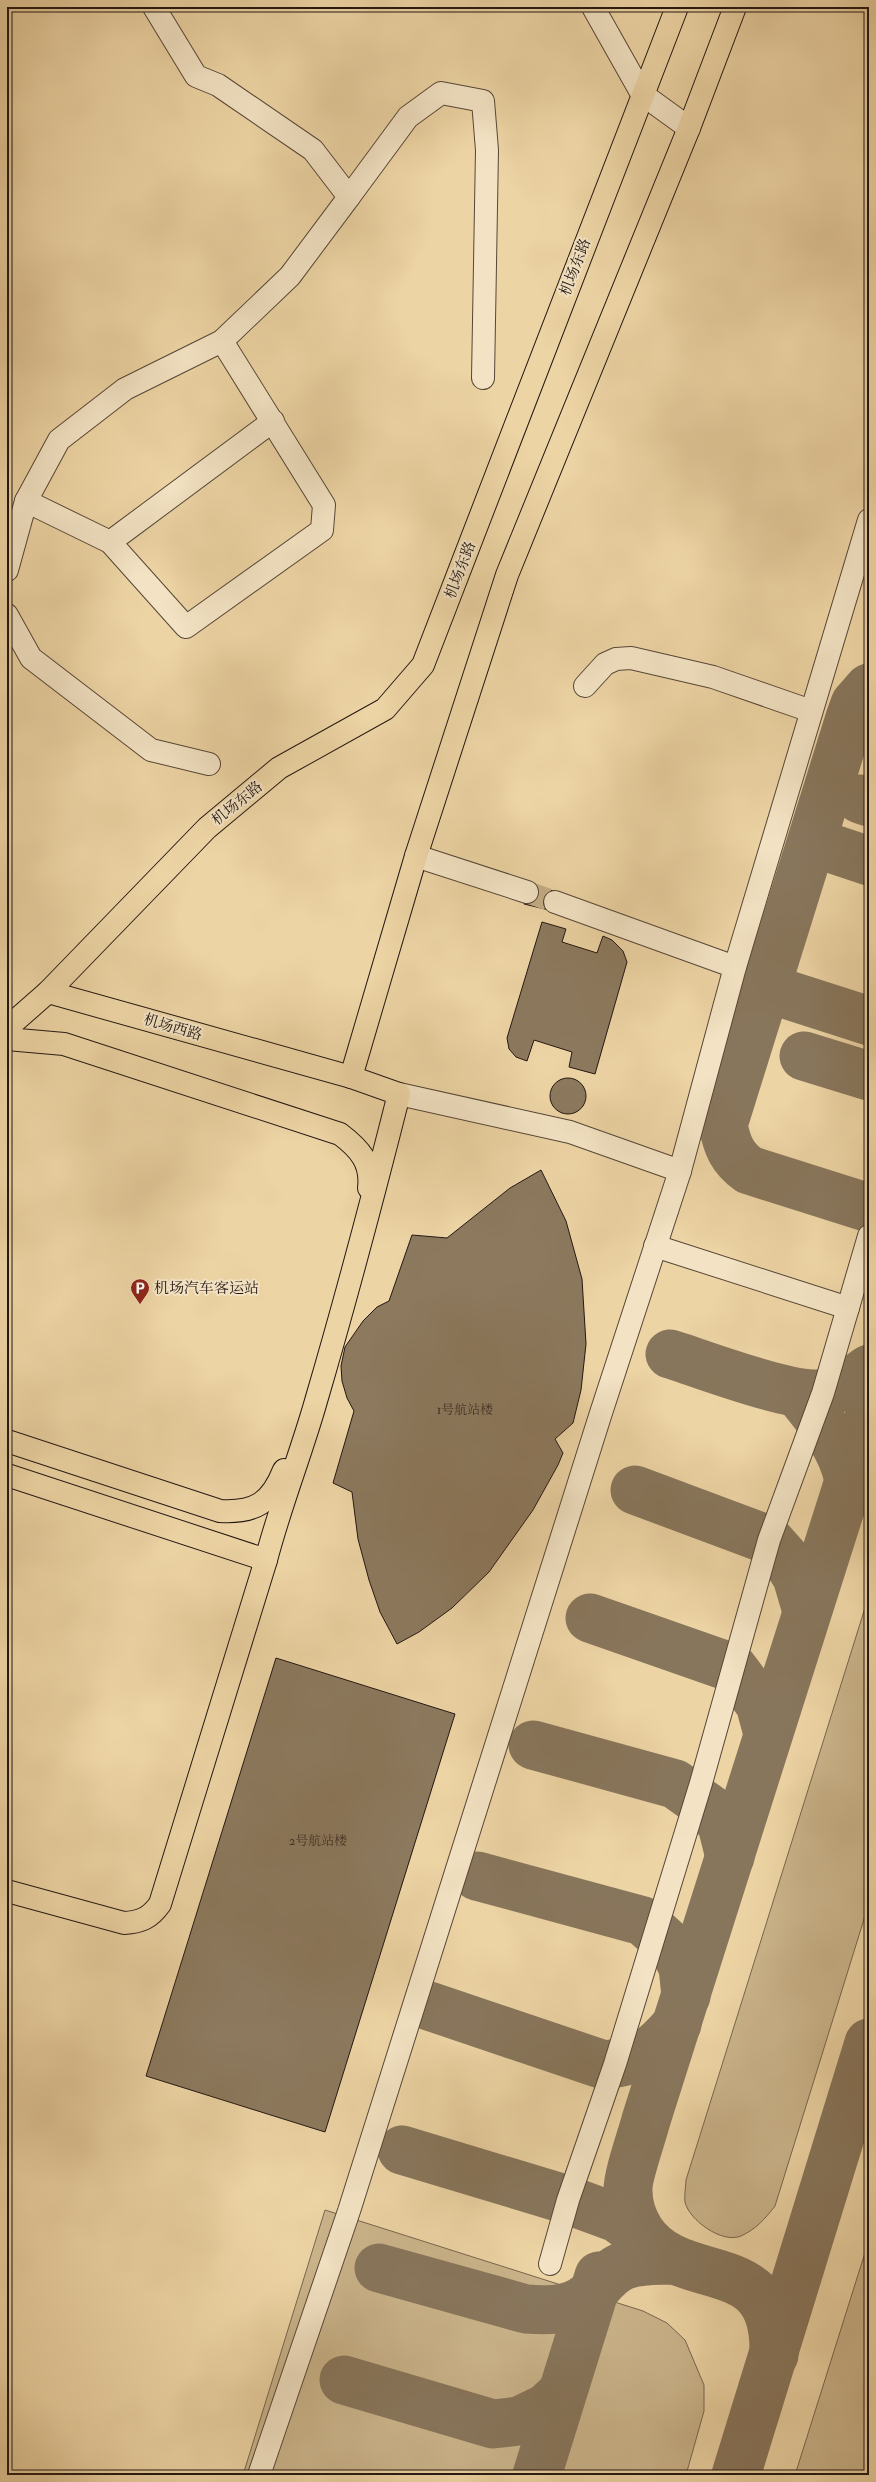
<svg xmlns="http://www.w3.org/2000/svg" width="876" height="2482" viewBox="0 0 876 2482" font-family="'IM FELL Double Pica','Noto Serif SC',serif">
  <style>
    .green { fill: #cbb48b; stroke: #77664f }
    .lines { fill: none; stroke-linecap: round; stroke-linejoin: round }
    .taxiway { stroke: #88765c; stroke-width: 49 }
    .building { fill: #8c795e; stroke: #231713 }
    .minor-tunnel { stroke: #c5ae87; stroke-width: 22; stroke-dasharray: 22 11; stroke-linecap: butt }
    .minor-casing { stroke: #564637; stroke-width: 24 }
    .major-casing { stroke: #231713; stroke-width: 24 }
    .minor { stroke: #f3e3c4; stroke-width: 22 }
    .major { stroke: #edd4a4; stroke-width: 22 }
    .labels { text-anchor: middle; stroke-width: 4; stroke-linejoin: round; paint-order: stroke }
    .number-label { font-size: 13px; fill: #3d3026 }
    .street-label { font-size: 15px; fill: #231713; stroke: #f3e3c4 }
    .poi-label { font-size: 15px; fill: #231713; stroke: #f3e3c4; text-anchor: start }
  </style>
  <rect width="100%" height="100%" fill="#edd4a4"/>
  <filter id="stains"><feTurbulence type="fractalNoise" baseFrequency=".005" numOctaves="4"/><feColorMatrix values="0 0 0 0 .2 0 0 0 0 .09 0 0 0 0 .02 0 0 0 .5 -.17"/></filter>
  <radialGradient id="worn" r=".72"><stop offset=".6" stop-color="#630" stop-opacity="0"/><stop offset="1" stop-color="#630" stop-opacity=".3"/></radialGradient>
  <g class="green">
    <path d="M869,1595V1903L775,2206C765,2219 756,2229 741,2236C722,2244 689,2220 685,2202C684,2195 686,2186 686,2180Z"/>
    <path d="M325,2210L643,2311L667,2323L685,2340L704,2385V2411L686,2475H243Z"/>
    <path d="M869,2240V2475H795Z"/>
  </g>
  <g class="lines">
    <g class="taxiway">
      <path d="M869,688L855,704L850,718L723,1125C727,1145 732,1158 749,1170L869,1208"/>
      <path d="M860,799L869,802"/>
      <path d="M827,847L869,861"/>
      <path d="M785,994L869,1021"/>
      <path d="M804,1056L869,1076"/>
      <path d="M670,1354C703,1364 794,1400 824,1393C841,1389 855,1380 869,1369"/>
      <path d="M799,1394C820,1420 842,1446 849,1480"/>
      <path d="M635,1490L769,1540L785,1558L797,1577L807,1611"/>
      <path d="M590,1618L733,1668L760,1704L768,1734"/>
      <path d="M533,1745L675,1784L710,1809L722,1825L730,1857"/>
      <path d="M477,1876L643,1921L674,1949L683,1967L686,1996"/>
      <path d="M429,2006L604,2065C641,2061 653,2052 677,2024"/>
      <path d="M402,2150L568,2200L617,2218L645,2239"/>
      <path d="M379,2268L526,2309C552,2311 577,2311 596,2289C604,2280 611,2271 623,2266C640,2259 657,2261 675,2260"/>
      <path d="M774,2355C777,2246 682,2294 640,2231C632,2218 628,2206 628,2191C627,2177 642,2136 646,2120L869,1418"/>
      <path d="M344,2380L493,2424L519,2421L546,2408L562,2393"/>
      <path d="M537,2475L599,2276"/>
      <path d="M736,2475L869,2043"/>
    </g>
  </g>
  <g class="building">
    <path d="M529,885L558,892L553,911L524,904Z"/>
    <path d="M542,922L566,929L562,942L597,953L603,936L612,940L623,951L627,962L595,1074L569,1067L572,1052L534,1040L527,1061L516,1057L509,1049L507,1038Z"/>
    <circle cx="568" cy="1096" r="18"/>
    <path d="M541,1170L566,1221L582,1279L586,1344L581,1390L573,1423L555,1439L563,1453L558,1465L533,1510L489,1572L452,1608L419,1632L397,1644L380,1612L369,1580L358,1539L352,1492L333,1483L354,1411L347,1398L342,1381L341,1366L345,1347L363,1321L377,1307L389,1301L412,1235L447,1238L510,1188Z"/>
    <path d="M276,1658L455,1714L325,2132L146,2076Z"/>
  </g>
  <g class="lines">
    <path class="minor-tunnel" d="M527,892L555,902"/>
    <defs>
      <g id="minor">
        <path d="M593,7L642,94L689,128"/>
        <path d="M349,197L408,117L441,93L483,101L487,150L483,378"/>
        <path d="M26,501L110,542L186,627L322,530L324,505L222,341"/>
        <path d="M110,542L273,421"/>
        <path d="M7,570L26,501L59,440L125,389L222,341L290,276L349,197L313,150L218,85L196,76L154,7"/>
        <path d="M7,615L31,658L151,750L209,764"/>
        <path d="M585,686L605,664L616,659L631,658L713,677L811,711"/>
        <path d="M416,856L527,892"/>
        <path d="M555,902L735,967"/>
        <path d="M399,1094L570,1132L680,1171"/>
        <path d="M655,1246L848,1308"/>
        <path d="M550,2264L568,2200L615,2064L701,1783L769,1540L823,1393L869,1236"/>
        <path d="M259,2475L349,2211L600,1416L680,1171L735,967L869,520"/>
      </g>
      <g id="major">
        <path d="M48,992L207,828L279,768L385,709L423,665L677,7"/>
        <path d="M7,1028L48,992L351,1077L399,1094C373,1197 346,1299 316,1401C301,1454 280,1506 266,1560L7,1475"/>
        <path d="M7,1039L64,1044L340,1134C360,1149 372,1163 369,1188"/>
        <path d="M351,1077L416,856L507,575L689,128L735,7"/>
        <path d="M7,1441L220,1511C255,1513 271,1503 284,1470"/>
        <path d="M7,1891L124,1923C141,1922 150,1918 160,1904L266,1560"/>
      </g>
    </defs>
    <use href="#minor" class="minor-casing"/>
    <use href="#major" class="major-casing"/>
    <use href="#minor" class="minor"/>
    <use href="#major" class="major"/>
  </g>
  <defs>
    <symbol id="parking-pin" viewBox="-11 -11 22 30"><path d="M0 17L-7.5 6A9.5 9.5 0 1 1 7.5 6Z" fill="#8f2418" stroke="#f3e3c4"/><path d="M-3.5-5.5H1a3.5 3.5 0 0 1 0 7H-1V5.5H-3.5ZM-1-3.4V-.6H.8a1.4 1.4 0 0 0 0-2.8Z" fill="#fff"/></symbol>
  </defs>
  <g fill-rule="evenodd">
    <use href="#parking-pin" x="129" y="1277" width="22" height="30"/>
  </g>
  <g class="labels">
    <g class="number-label">
      <text x="465" y="1414">1号航站楼</text>
      <text x="318" y="1845">2号航站楼</text>
    </g>
    <g class="street-label">
      <text transform="translate(575 267) rotate(-69)" y="5">机场东路</text>
      <text transform="translate(460 570) rotate(-69)" y="5">机场东路</text>
      <text transform="translate(237 803) rotate(-39)" y="5">机场东路</text>
      <text transform="translate(173 1027) rotate(16)" y="5">机场西路</text>
    </g>
    <g class="poi-label">
      <text x="154" y="1293">机场汽车客运站</text>
    </g>
  </g>
  <rect width="876" height="2482" fill="none" stroke="#edd4a4" stroke-width="24"/>
  <rect x="8" y="8" width="860" height="2466" fill="none" stroke="#231713" stroke-width="2"/>
  <rect x="12" y="12" width="852" height="2458" fill="none" stroke="#231713"/>
  <rect width="100%" height="100%" filter="url(#stains)"/>
  <rect width="100%" height="100%" fill="url(#worn)"/>
</svg>
